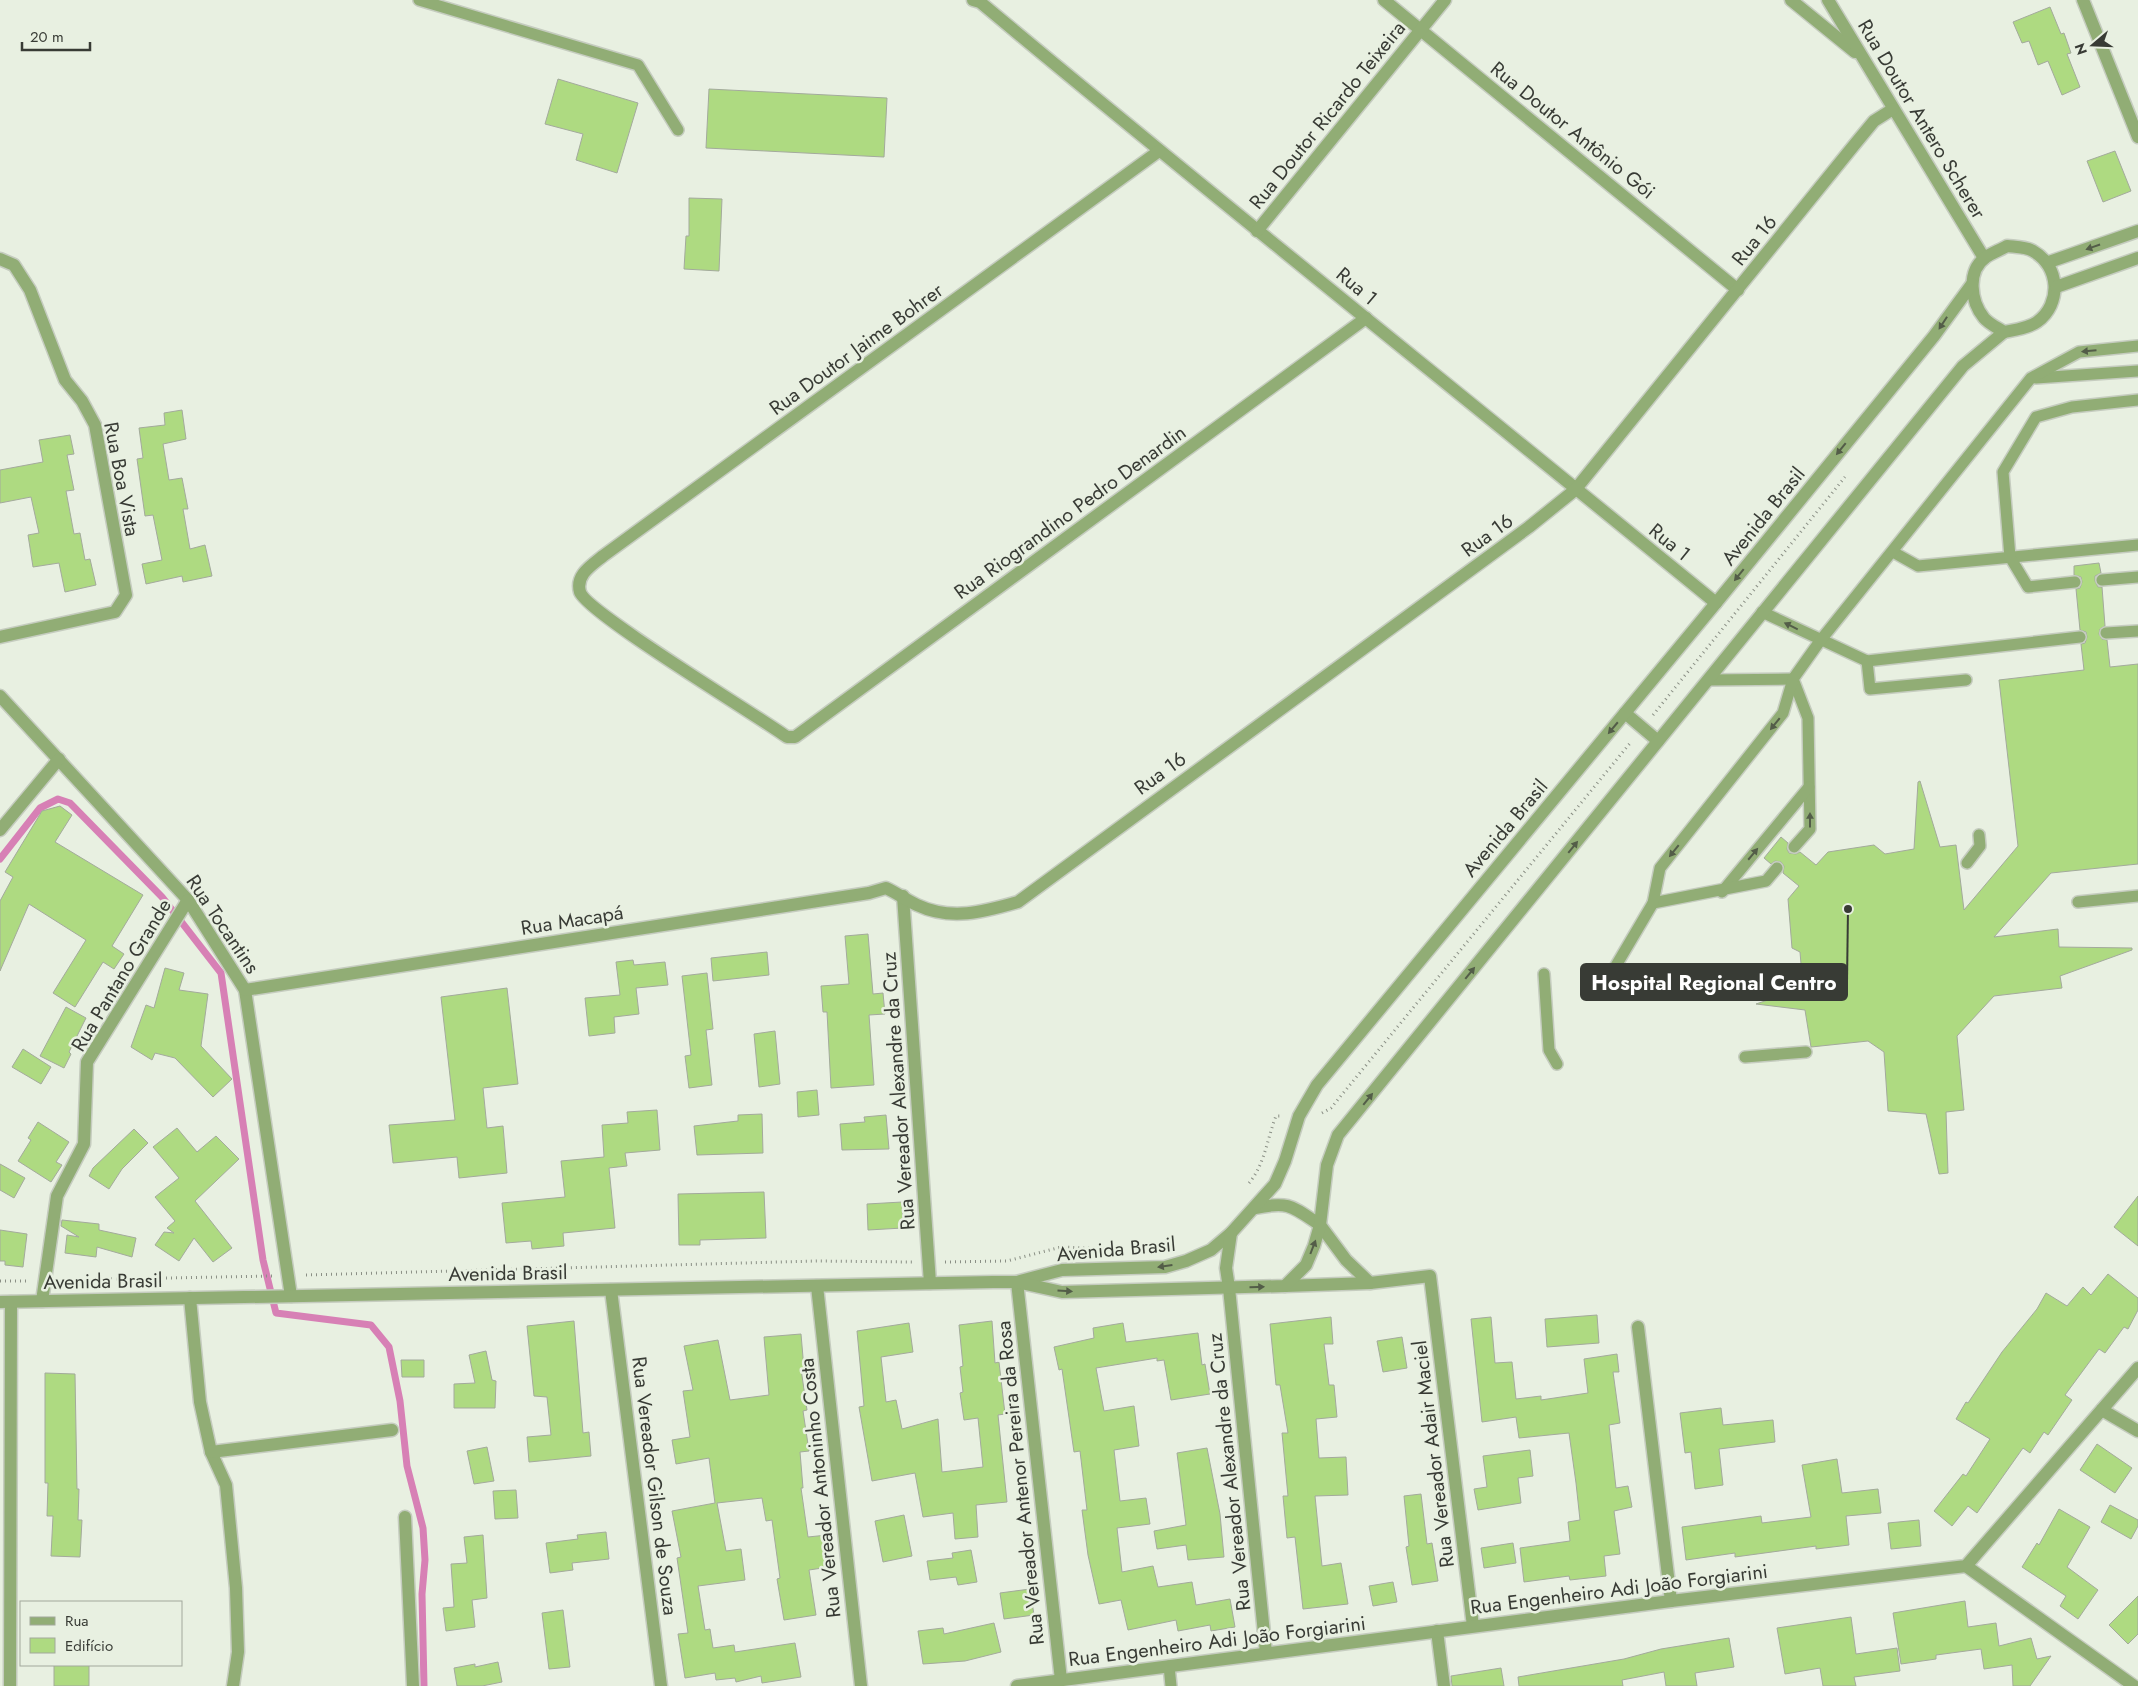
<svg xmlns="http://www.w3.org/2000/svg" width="2138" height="1686" viewBox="0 0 2138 1686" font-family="Jost,sans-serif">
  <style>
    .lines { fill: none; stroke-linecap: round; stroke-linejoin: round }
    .stream { stroke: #d780b5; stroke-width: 7 }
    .building { fill: #aeda81; stroke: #a3aa9c }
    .service-casing { stroke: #c5ccbf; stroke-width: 14 }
    .minor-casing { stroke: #c5ccbf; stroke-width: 15 }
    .tertiary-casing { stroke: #c5ccbf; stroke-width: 15 }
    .path { stroke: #8a8f85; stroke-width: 3; stroke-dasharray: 1 4; stroke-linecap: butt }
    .service { stroke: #91ad75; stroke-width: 11 }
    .minor { stroke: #91ad75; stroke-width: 12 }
    .tertiary { stroke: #91ad75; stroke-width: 12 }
    .oneway { fill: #535d48 }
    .labels { text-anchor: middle; stroke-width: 5; stroke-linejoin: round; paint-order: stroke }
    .street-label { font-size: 20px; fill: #383b35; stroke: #e8f0e1 }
    .leader { fill: none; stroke: #383b35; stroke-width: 2 }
    .callout-dot { fill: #383b35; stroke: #e8f0e1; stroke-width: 2 }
    .callout { fill: #383b35; stroke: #383b35; stroke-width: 2 }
    .callout-label { font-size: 21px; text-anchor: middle; font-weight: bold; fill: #fff }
  </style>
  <rect width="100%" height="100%" fill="#e8f0e1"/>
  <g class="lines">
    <path class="stream" d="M0,859L40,808L58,799L70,803L162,897L221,973L263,1260L276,1313L371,1325L389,1347L400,1401L407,1466L423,1528L425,1560L422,1594L424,1686"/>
  </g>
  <g class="building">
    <path d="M2050,7L2061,34L2064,33L2071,53L2067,54L2080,87L2062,95L2048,61L2038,65L2029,41L2022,43L2013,22Z"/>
    <path d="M558,79L638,103L617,173L576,160L583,134L545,124Z"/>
    <path d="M709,89L887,98L884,157L706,148Z"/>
    <path d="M2115,151L2131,191L2103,202L2087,161Z"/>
    <path d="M689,198L722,199L719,271L684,269L686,236H689Z"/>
    <path d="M182,410L186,439L163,444L169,480L182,478L188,509H183L190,549L205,545L212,576L183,582L182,576L146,584L142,564L162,560L153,515L145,516L137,459L143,458L139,428L165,425L164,413Z"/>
    <path d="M70,435L74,454L67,455L74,490L66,491L74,534L80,533L85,560L90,559L96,585L65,592L59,563L33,567L28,535L39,533L31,497L0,503V470L43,462L39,440Z"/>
    <path d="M2099,563L2101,573L2095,576V581L2098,587H2102L2105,626L2100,629L2099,634L2102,639L2107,640L2110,667L2138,664V864L2051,873L1994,937L2058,929L2059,947L2132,948V950L2060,976L2062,988L1994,996L1957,1036L1964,1110L1946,1112L1948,1173L1939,1174L1926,1114L1888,1111L1884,1052L1868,1041L1811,1047L1805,1010L1756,1004L1803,988L1800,952L1792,948L1788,899L1799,886L1783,873L1784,866L1781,862L1775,861L1771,864L1764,858L1781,837L1788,843L1787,849L1789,853L1796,854L1800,852L1816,865L1828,852L1874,845L1885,854L1914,849L1918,782L1920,781L1940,847L1956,845L1964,910L2018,846L1999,680L2084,670L2081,644L2085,643L2087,637L2086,632L2080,630L2076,589L2080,588L2082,582L2081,577L2074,575V566Z"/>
    <path d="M60,806L72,815L55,842L143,895L112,946L124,954L114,969L103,962L75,1007L53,993L86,940L29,904L0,971V901L13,877L5,872L42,811Z"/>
    <path d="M868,934L873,994L883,993L885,1014L869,1015L874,1085L831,1088L827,1012H823L821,986L849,984L845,936Z"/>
    <path d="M767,952L769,975L713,981L711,958Z"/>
    <path d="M633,960L634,965L665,962L668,985L636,988L639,1014L614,1017L615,1033L589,1036L585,998L620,995L616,962Z"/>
    <path d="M165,968L184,973L179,990L208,994L201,1046L232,1079L213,1097L175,1058L155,1053L152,1060L131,1047L146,1005L154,1008Z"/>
    <path d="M707,973L713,1029L706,1030L712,1085L689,1088L685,1056L691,1055L682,976Z"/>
    <path d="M507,988L518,1084L483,1088L487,1128L503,1126L507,1173L459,1178L457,1157L393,1163L389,1125L455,1120L441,997Z"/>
    <path d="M66,1007L86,1018L69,1052L71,1054L64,1068L40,1056Z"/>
    <path d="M775,1031L780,1084L759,1087L754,1034Z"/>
    <path d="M23,1049L51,1067L41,1084L12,1067Z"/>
    <path d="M817,1090L819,1115L798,1117L797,1092Z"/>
    <path d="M657,1110L660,1150L625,1153L627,1166L609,1168L615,1228L563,1233L564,1246L532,1249L531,1241L506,1243L502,1203L565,1197L561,1161L604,1157L602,1125L628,1123L627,1112Z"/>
    <path d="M762,1114L763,1153L697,1155L694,1126L738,1121V1115Z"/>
    <path d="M886,1115L889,1149L842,1150L840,1124L865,1122L864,1117Z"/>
    <path d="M38,1122L69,1142L56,1162L62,1165L51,1182L18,1161L31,1140L28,1138Z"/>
    <path d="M177,1128L197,1152L216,1136L239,1159L195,1201L232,1248L213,1262L194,1238L179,1261L155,1245L164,1232L174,1233L167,1228L175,1221L155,1197L179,1178L153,1147Z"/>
    <path d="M134,1129L148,1143L122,1169L109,1189L89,1176L93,1168Z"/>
    <path d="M0,1164L25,1178L14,1198L0,1190Z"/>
    <path d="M764,1192L766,1238L700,1240V1245H679L678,1194Z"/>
    <path d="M2138,1196V1246L2114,1227Z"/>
    <path d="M902,1202L903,1228L868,1230L867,1204Z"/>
    <path d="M62,1220L99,1224V1230L136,1238L132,1257L97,1247L96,1257L65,1253L67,1235L79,1237L61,1226Z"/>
    <path d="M0,1230L27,1234L23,1267L5,1265V1261H0Z"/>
    <path d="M2108,1274L2138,1298V1310L2128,1329L2124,1327L2105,1353L2099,1349L2065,1395L2072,1400L2048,1435L2044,1432L2030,1453L2023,1448L1977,1513L1968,1506L1952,1526L1934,1511L1963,1474L1966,1476L1990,1439L1956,1419L1966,1402L1968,1403L2002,1352L2037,1309L2046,1293L2067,1306L2083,1287L2091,1295Z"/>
    <path d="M1597,1315L1599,1343L1547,1347L1545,1319Z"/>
    <path d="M1331,1317L1333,1344H1324L1329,1385H1334L1337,1417L1316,1419L1319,1458L1346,1457L1348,1495L1315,1496L1322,1566L1341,1563L1348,1604L1303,1609L1295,1537L1287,1538L1283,1496H1288L1282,1433H1288L1280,1385H1276L1270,1324Z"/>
    <path d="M1491,1317L1495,1363L1512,1362L1516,1399L1541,1396V1400L1588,1393L1584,1359L1617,1354L1619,1372H1613L1620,1423L1609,1425L1616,1488L1628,1486L1632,1507L1614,1511L1620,1554L1604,1556L1606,1576L1570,1580L1569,1576L1524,1582L1520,1548L1570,1541L1568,1522L1580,1520L1576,1483L1569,1433L1519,1438L1516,1417L1482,1422L1471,1319Z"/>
    <path d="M574,1321L583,1433L589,1432L591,1456L529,1462L527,1437L551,1435L547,1397L534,1396L527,1326Z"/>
    <path d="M992,1321L995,1363L999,1362L1005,1414L998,1415L1007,1502L976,1505L978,1537L955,1539L953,1513L923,1517L915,1473L872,1481L859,1407L864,1406L857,1331L909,1323L913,1352L881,1357L886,1402L896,1400L902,1429L938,1419L942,1472L983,1467L978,1418L964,1420L960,1393L963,1392L960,1367L963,1366L959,1325Z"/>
    <path d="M1123,1323L1126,1342L1198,1333L1202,1365L1205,1364L1210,1394L1171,1400L1164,1360L1157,1361V1358L1096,1368L1104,1411L1134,1406L1139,1446L1114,1450L1120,1501L1146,1498L1150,1524L1117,1528L1122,1572L1153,1566L1158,1587L1192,1582L1196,1605L1230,1599L1235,1627L1211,1631L1210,1625L1178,1631L1176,1620L1128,1630L1121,1600L1099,1604L1088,1555L1082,1510H1087L1080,1451L1074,1452L1062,1369L1059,1370L1054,1347L1094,1338L1093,1328Z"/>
    <path d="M801,1334L804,1369H801L807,1410L803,1411L809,1451L800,1452L803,1488H801L808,1537L827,1535L829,1552H827L829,1567L809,1570L816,1615L784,1620L777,1579L780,1578L772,1520L766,1521L762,1498L717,1503L726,1551L741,1549L745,1580L698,1586L705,1630L710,1629L713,1648L734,1645L735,1652L795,1643L801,1677L762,1683L761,1676L736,1682L735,1678L716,1680L715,1673L685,1678L678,1634L688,1633L677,1558L681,1557L672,1511L715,1503L709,1458L676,1464L672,1440L690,1437L683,1391L693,1390L684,1346L718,1340L730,1400L769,1395L764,1337Z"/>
    <path d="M1402,1337L1407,1368L1383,1372L1377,1341Z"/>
    <path d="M486,1351L492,1380L496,1381L495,1408H454V1384L475,1383L469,1355Z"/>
    <path d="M401,1360H424V1377H402Z"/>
    <path d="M45,1373L75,1374L77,1489H79L78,1520H82L80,1557L51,1556L53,1516H47L48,1483H45Z"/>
    <path d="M1721,1408L1723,1425L1773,1420L1775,1442L1719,1449L1723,1485L1695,1489L1691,1452L1685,1453L1680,1413Z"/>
    <path d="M2097,1444L2132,1468L2115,1493L2080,1470Z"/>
    <path d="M487,1447L494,1481L474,1484L467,1451Z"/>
    <path d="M1207,1448L1220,1514L1224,1557L1188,1560L1186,1545L1157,1549L1154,1531L1186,1525L1177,1453Z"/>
    <path d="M1530,1450L1533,1476L1518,1478L1521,1503L1478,1510L1474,1489L1487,1487L1483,1456Z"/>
    <path d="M1837,1459L1842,1493L1878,1489L1881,1513L1846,1516L1849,1545L1816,1549V1546L1735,1557V1553L1686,1560L1682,1527L1761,1516L1762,1523L1811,1517L1802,1465Z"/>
    <path d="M516,1490L518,1518L495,1519L493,1491Z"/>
    <path d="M1421,1494L1427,1544L1432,1543L1438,1581L1412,1585L1406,1547L1409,1546L1404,1496Z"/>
    <path d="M2110,1505L2138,1520V1526L2131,1539L2101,1522Z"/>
    <path d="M2059,1509L2090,1527L2067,1567L2098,1590L2078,1619L2060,1606L2066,1596L2022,1567L2037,1543L2039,1545Z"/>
    <path d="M904,1515L912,1556L883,1562L875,1521Z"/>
    <path d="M1919,1520L1921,1546L1891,1549L1888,1523Z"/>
    <path d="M606,1532L609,1559L572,1563L573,1570L550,1573L546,1543L578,1539L577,1535Z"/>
    <path d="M483,1535L487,1598L472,1600L475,1627L446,1631L443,1608L454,1607L451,1564L467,1563L464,1537Z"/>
    <path d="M1513,1543L1516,1563L1484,1568L1481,1548Z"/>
    <path d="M971,1550L977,1582L958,1585L956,1577L930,1580L927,1561L953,1558L952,1553Z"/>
    <path d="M1393,1582L1397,1602L1373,1606L1369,1586Z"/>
    <path d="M1030,1589L1034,1615L1004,1619L1000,1593Z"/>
    <path d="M2138,1596V1634L2128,1644L2109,1625Z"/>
    <path d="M1965,1601L1968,1627L1996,1623L1999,1646L2031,1638L2037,1659L2051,1656L2030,1686H2013L2012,1665L1984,1669L1981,1649L1936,1655V1659L1901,1664L1893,1613Z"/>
    <path d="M563,1610L570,1667L549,1669L542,1613Z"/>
    <path d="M1851,1617L1856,1654L1897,1648L1900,1671L1854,1677L1856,1686H1823L1820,1668L1785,1674L1777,1628Z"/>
    <path d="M994,1623L1001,1652L965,1661L923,1664L918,1631L943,1628L944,1634Z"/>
    <path d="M1729,1638L1734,1667L1695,1673L1697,1686H1666L1664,1672L1622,1680L1623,1686H1519L1518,1677L1624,1659L1661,1649Z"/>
    <path d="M498,1662L502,1682L482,1686H457L454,1668L475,1664V1667Z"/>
    <rect x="54" y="1665" width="35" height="21"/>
    <path d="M1501,1668L1504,1686H1452L1451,1676Z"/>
  </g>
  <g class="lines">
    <defs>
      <g id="service">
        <path d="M419,0L638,65L678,130"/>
        <path d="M2036,378L2138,371"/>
        <path d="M1893,552L1918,566L2138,545"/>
        <path d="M2102,580L2138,577"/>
        <path d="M2075,582L2028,587L2010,557L2003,472L2036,417L2072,407L2138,400"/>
        <path d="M1762,612L1867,661L2080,637"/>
        <path d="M2106,633L2138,631"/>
        <path d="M1867,661L1870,689L1966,680"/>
        <path d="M1793,679L1808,718L1810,829L1794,847"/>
        <path d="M1709,680L1793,679"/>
        <path d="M1967,863L1980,846L1979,835"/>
        <path d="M1722,892L1809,787"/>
        <path d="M2078,902L2138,896"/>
        <path d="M1653,903L1766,881L1777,868"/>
        <path d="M1614,969L1653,903L1660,868L1783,713L1793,679L1820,641L2031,378L2079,352L2138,346"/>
        <path d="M1544,974L1549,1050L1557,1064"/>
        <path d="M1745,1057L1806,1052"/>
        <path d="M1169,1666L1171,1686"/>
      </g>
      <g id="minor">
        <path d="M973,0L980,2C1223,205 1471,402 1716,603"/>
        <path d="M1384,0L1738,290"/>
        <path d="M1791,0L1855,52"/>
        <path d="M1828,0L1984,258"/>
        <path d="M1159,151L603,556C592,565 575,575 580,592C586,612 758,716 787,737H795L1366,318"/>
        <path d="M1257,231L1445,0"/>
        <path d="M0,259L14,265L30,290L65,380L82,401L95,425L126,595L115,612L0,637"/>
        <path d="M0,696L188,900L245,990L291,1296"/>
        <path d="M0,830L59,759"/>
        <path d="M903,896L930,1283"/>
        <path d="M245,990L869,893L886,888C897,893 906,900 917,905C951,921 983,912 1018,902L1529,527L1575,490L1855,144L1874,121L1893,109"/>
        <path d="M1320,1225L1346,1260L1370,1283"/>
        <path d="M1017,1282L1061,1680"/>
        <path d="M817,1286L861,1686"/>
        <path d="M1285,1286L1370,1283L1430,1276L1473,1626"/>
        <path d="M1229,1288L1266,1653"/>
        <path d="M611,1290L661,1686"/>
        <path d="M190,1298L200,1402L211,1452L226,1485L236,1588L238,1652L233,1686"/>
        <path d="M42,1301L57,1196L84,1144L87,1062L188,900"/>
        <path d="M1638,1327L1671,1601"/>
        <path d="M2102,1410L2138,1431"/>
        <path d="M211,1452L392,1430"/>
        <path d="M405,1517L413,1686"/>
        <path d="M1966,1566L2134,1686"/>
        <path d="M1437,1631L1444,1686"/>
        <path d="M10,1686L11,1302"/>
        <path d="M1017,1686L1671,1601L1966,1566L2138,1368"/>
      </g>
      <g id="tertiary">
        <path d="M2083,0L2138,137"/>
        <path d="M2007,246C2015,247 2027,247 2033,251C2060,266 2062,304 2037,322C2029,328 2014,330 2004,332C1998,328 1989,324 1984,318C1971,302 1966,271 1986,257C1992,253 2000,250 2007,246Z"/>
        <path d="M2049,262L2138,231"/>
        <path d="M2056,287L2138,258"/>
        <path d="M1625,713L1658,741"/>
        <path d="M1255,1208C1289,1201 1292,1206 1320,1225"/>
        <path d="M1020,1281L1062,1270L1165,1267L1186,1261L1211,1250L1231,1233L1275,1184L1285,1161L1299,1116L1317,1085L1716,603L1934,336L1972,284"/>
        <path d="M1229,1288L1226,1268L1231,1233"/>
        <path d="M0,1302L993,1282H1017L1062,1292L1285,1286L1306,1265L1314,1246L1320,1225L1327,1165L1338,1135L1963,366L2004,332"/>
      </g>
    </defs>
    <use href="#service" class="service-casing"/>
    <use href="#minor" class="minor-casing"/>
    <use href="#tertiary" class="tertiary-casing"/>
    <g class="path">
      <path d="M1653,715L1845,477"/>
      <path d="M1322,1113L1331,1108L1631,742"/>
      <path d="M1249,1183C1265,1164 1267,1139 1276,1116H1282"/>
      <path d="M1146,1248L1172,1245"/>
      <path d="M945,1262L1007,1261L1061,1247L1110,1249"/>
      <path d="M306,1275L816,1261L912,1262"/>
      <path d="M61,1280L272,1276"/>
      <path d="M0,1281H27"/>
    </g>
    <use href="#service" class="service"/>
    <use href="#minor" class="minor"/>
    <use href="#tertiary" class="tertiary"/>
  </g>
  <defs><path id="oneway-solid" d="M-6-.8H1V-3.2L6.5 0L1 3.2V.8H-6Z" transform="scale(1.25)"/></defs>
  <g class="oneway">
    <use href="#oneway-solid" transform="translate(2093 247) rotate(161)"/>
    <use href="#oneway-solid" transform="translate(1943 323) rotate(123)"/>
    <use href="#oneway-solid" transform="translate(2089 351) rotate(175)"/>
    <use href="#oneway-solid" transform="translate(1841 449) rotate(129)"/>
    <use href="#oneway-solid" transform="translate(1739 575) rotate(129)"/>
    <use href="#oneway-solid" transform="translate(1791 626) rotate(-154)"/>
    <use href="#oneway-solid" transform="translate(1775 724) rotate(129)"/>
    <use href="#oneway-solid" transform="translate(1613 728) rotate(130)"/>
    <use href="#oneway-solid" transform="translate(1810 820) rotate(-90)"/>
    <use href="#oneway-solid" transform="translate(1573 847) rotate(-51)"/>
    <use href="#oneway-solid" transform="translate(1674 851) rotate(129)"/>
    <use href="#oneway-solid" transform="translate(1753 854) rotate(-50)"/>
    <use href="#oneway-solid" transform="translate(1470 973) rotate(-51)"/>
    <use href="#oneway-solid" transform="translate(1368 1099) rotate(-51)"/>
    <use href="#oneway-solid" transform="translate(1313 1247) rotate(-69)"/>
    <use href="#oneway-solid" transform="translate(1165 1266) rotate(172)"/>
    <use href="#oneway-solid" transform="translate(1257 1287) rotate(-2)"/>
    <use href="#oneway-solid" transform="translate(1065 1291) rotate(3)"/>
  </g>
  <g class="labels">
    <g class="street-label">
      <text transform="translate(1327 115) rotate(-51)" y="7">Rua Doutor Ricardo Teixeira</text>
      <text transform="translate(1922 119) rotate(59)" y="7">Rua Doutor Antero Scherer</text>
      <text transform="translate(1573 130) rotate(39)" y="7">Rua Doutor Antônio Gói</text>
      <text transform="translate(1754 240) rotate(-51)" y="7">Rua 16</text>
      <text transform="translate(1357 286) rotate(40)" y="7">Rua 1</text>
      <text transform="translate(856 349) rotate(-36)" y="7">Rua Doutor Jaime Bohrer</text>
      <text transform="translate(122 479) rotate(79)" y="7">Rua Boa Vista</text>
      <text transform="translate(1070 512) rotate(-36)" y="7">Rua Riograndino Pedro Denardin</text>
      <text transform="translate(1763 516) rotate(-51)" y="7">Avenida Brasil</text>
      <text transform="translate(1487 535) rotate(-36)" y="7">Rua 16</text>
      <text transform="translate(1670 542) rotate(39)" y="7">Rua 1</text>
      <text transform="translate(1160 773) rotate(-36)" y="7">Rua 16</text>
      <text transform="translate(1505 828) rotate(-50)" y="7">Avenida Brasil</text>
      <text transform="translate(572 920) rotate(-9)" y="7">Rua Macapá</text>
      <text transform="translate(223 924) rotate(56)" y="7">Rua Tocantins</text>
      <text transform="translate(121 975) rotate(-59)" y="7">Rua Pantano Grande</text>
      <text transform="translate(898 1091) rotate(-94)" y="7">Rua Vereador Alexandre da Cruz</text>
      <text transform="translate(1116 1249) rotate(-5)" y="7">Avenida Brasil</text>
      <text transform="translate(508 1273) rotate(-1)" y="7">Avenida Brasil</text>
      <text transform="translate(103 1281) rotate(-1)" y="7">Avenida Brasil</text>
      <text transform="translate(1433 1454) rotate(-97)" y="7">Rua Vereador Adair Maciel</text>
      <text transform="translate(1229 1472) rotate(-96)" y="7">Rua Vereador Alexandre da Cruz</text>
      <text transform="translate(1020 1483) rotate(-96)" y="7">Rua Vereador Antenor Pereira da Rosa</text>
      <text transform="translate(655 1486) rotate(83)" y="7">Rua Vereador Gilson de Souza</text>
      <text transform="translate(820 1488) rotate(-96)" y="7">Rua Vereador Antoninho Costa</text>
      <text transform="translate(1619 1589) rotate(-7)" y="7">Rua Engenheiro Adi João Forgiarini</text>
      <text transform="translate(1217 1641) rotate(-7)" y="7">Rua Engenheiro Adi João Forgiarini</text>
    </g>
  </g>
  <path class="leader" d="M1848 909L1847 982"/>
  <circle class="callout-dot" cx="1848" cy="909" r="5"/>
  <rect class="callout" x="1581" y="964" width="266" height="36" rx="5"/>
  <g class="callout-label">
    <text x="1714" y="990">Hospital Regional Centro</text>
  </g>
  <rect x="20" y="1601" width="162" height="65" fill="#e8f0e1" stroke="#a2a89c"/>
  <rect x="30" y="1617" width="25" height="8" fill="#91ad75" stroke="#a2a89c"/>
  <text x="65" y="1626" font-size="15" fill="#383b35">Rua</text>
  <rect x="30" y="1638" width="25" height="15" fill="#aeda81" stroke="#a2a89c"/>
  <text x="65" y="1651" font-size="15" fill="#383b35">Edifício</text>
  <g transform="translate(2093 45) rotate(251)" stroke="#e8f0e1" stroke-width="4" paint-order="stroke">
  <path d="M0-4L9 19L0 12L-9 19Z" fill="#383b35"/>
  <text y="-8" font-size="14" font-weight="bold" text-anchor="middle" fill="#383b35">N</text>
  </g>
  <path d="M22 42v8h68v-8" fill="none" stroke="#383b35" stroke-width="2.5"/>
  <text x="30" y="42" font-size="15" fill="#383b35" stroke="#e8f0e1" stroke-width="4" paint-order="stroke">20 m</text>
</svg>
